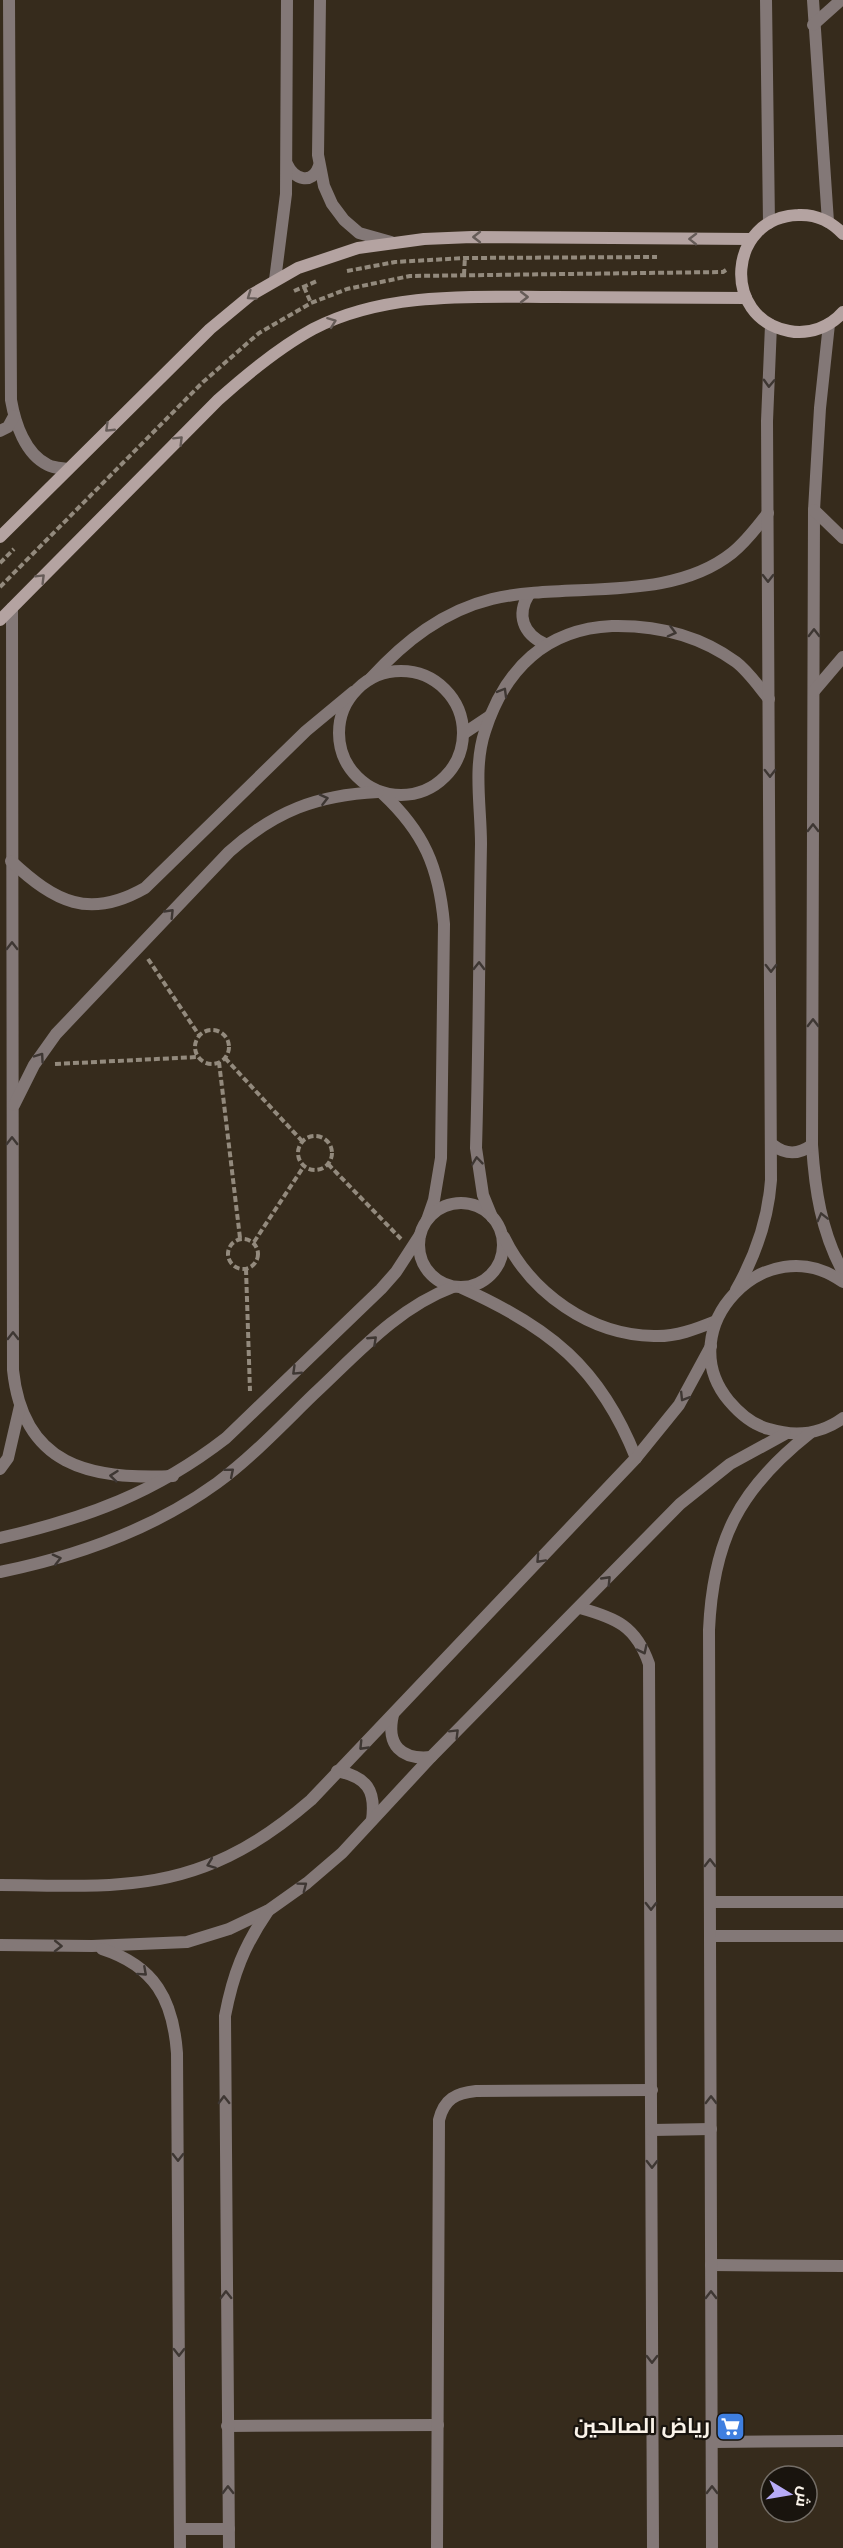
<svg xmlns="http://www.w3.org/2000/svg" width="843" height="2548" viewBox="0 0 843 2548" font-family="Helvetica,Cairo,sans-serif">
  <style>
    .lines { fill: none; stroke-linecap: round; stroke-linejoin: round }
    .path { stroke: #938a7d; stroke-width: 4; stroke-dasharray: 6 3; stroke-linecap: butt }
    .street { stroke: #837877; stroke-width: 12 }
    .secondary { stroke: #b4a3a1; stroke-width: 12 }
    .oneway { stroke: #665c58 }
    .oneway2 { stroke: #3e3733 }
    .labels { text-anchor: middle; stroke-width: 4.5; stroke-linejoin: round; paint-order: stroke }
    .poi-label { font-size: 21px; font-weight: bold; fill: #faf3e9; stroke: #19140e; text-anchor: end }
  </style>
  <rect width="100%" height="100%" fill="#362b1c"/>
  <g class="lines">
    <g class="path">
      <path d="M347,271L395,262L465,258L657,257"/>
      <path d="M464,275L465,256"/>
      <path d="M304,287L311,303"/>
      <path d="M294,291L317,281"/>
      <path d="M0,563L14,549"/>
      <path d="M0,587L203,382L259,333L311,303L347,289L410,276L723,272L726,270"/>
      <path d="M148,959L199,1035"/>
      <circle cx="212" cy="1047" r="17"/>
      <path d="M225,1058L302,1141"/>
      <path d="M219,1062L240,1238"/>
      <path d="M55,1064L198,1057"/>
      <circle cx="315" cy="1153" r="17"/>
      <path d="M328,1164L401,1239"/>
      <circle cx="243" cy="1254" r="15"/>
      <path d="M254,1242L304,1166"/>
      <path d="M246,1269L250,1391"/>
    </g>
    <g class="street">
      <path d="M9,0L11,400C15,423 25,454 48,465C53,468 62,468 68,469"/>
      <path d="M320,0L318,155L324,186L332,204L344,220L359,233L391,242"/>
      <path d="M766,0L769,223"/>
      <path d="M813,0L828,222"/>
      <path d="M813,25L841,0"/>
      <path d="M287,164C294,179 312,186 319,166"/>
      <path d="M275,280L286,194L287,0"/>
      <path d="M829,324L820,408L814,510L812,1145C815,1190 821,1231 843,1272"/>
      <path d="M0,431L8,427L14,416"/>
      <path d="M814,510L843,538"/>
      <path d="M529,594C516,615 523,634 545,644"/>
      <path d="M12,608L13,1370C23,1466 90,1480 173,1476"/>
      <circle cx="401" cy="733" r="62"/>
      <path d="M371,678C405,641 443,611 492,599C567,581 668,604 732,553C746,542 757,527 768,513"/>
      <path d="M814,691L843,657"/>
      <path d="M463,734L490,716"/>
      <path d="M382,793C424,832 439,867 444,924L441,1158L434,1200L427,1220"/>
      <path d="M11,861C55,902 89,920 145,888L306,731L353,692"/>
      <path d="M14,1105L34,1065L56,1034L229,852C275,811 317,795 378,792"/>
      <path d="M773,1145C786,1155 798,1155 812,1145"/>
      <circle cx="461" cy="1245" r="42"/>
      <path d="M492,1217L483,1195L476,1148C479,1047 479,945 481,844C481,807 473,767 485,731C505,669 546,629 612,626C657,625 699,635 736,662C748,671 759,687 769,699"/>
      <path d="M504,1237C531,1293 590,1335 654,1336C676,1337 696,1329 716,1321"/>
      <path d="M843,1282C766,1226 669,1329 729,1401C740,1414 753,1425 769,1429C795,1437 821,1434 843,1418"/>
      <path d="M462,1288C549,1327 600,1367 636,1458"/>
      <path d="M736,1290C756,1255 768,1221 771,1180L767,421L771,325"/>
      <path d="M0,1469L8,1458L20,1406"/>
      <path d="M0,1538C87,1518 155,1493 226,1438L381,1289L396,1272L420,1235"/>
      <path d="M0,1572C78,1556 152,1530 217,1483C252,1457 283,1424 314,1394C357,1354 397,1308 453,1287"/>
      <path d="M580,1608C616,1618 636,1626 649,1664L653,2548"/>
      <path d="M393,1715C386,1745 401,1760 431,1757"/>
      <path d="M337,1771C367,1777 376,1790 372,1820"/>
      <path d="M0,1885C44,1885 89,1888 132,1883C204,1876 258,1846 311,1800L636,1458L679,1405L711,1346"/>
      <path d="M710,1902H843"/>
      <path d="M710,1936H843"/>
      <path d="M0,1945L92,1946L187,1942L229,1929L269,1910L307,1883L342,1853L431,1757L680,1504L730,1464L785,1434"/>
      <path d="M102,1949C155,1966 173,2000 177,2053L180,2548"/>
      <path d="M652,2130L711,2129"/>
      <path d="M711,2265L843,2266"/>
      <path d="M227,2426L438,2425"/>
      <path d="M712,2442L843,2441"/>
      <path d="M180,2529H229"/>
      <path d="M229,2548L225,2016C233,1974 244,1946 268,1911"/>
      <path d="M437,2548L439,2120C444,2099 456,2093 476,2091L652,2090"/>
      <path d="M712,2548L709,1630C713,1540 739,1489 810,1433"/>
    </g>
    <g class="secondary">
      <path d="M843,234C832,222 816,214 798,215C728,217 720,318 789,331C809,335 830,327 843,312"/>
      <path d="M0,537L210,329L251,295L298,268L358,248L424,239L472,237L751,239"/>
      <path d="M0,620L218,400C247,374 278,348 313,329C386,291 475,297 554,297C618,297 682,298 746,298"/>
    </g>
  </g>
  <defs><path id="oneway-chevron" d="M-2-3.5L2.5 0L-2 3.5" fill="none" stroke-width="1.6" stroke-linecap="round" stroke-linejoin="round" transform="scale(1.5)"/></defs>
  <g class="oneway">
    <use href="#oneway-chevron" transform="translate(477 237) rotate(180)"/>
    <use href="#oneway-chevron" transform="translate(693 239) rotate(-179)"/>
    <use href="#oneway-chevron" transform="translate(251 296) rotate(145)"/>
    <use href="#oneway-chevron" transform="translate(524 297)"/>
    <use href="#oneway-chevron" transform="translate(332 322) rotate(-21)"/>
    <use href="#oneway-chevron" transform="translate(109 428) rotate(136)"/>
    <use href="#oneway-chevron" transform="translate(179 440) rotate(-45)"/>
    <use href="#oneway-chevron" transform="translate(41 578) rotate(-45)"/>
  </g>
  <g class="oneway2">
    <use href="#oneway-chevron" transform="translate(769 383) rotate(92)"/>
    <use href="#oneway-chevron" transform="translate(768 578) rotate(90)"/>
    <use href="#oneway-chevron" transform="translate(672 632) rotate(15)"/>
    <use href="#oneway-chevron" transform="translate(814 633) rotate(-90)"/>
    <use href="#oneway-chevron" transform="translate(503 692) rotate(-60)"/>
    <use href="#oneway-chevron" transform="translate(770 773) rotate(90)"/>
    <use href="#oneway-chevron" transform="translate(324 799) rotate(-14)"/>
    <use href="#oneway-chevron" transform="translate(813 828) rotate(-90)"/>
    <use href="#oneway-chevron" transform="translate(170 913) rotate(-46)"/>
    <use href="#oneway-chevron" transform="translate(12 946) rotate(-90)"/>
    <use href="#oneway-chevron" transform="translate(479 966) rotate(-89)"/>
    <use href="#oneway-chevron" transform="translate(771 968) rotate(90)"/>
    <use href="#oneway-chevron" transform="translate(813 1023) rotate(-90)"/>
    <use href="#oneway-chevron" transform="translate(40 1057) rotate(-55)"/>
    <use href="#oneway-chevron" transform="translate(12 1141) rotate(-90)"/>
    <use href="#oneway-chevron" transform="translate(477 1161) rotate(-96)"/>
    <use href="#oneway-chevron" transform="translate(822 1217) rotate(-104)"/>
    <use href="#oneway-chevron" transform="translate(13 1336) rotate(-90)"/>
    <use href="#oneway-chevron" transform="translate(373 1340) rotate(-43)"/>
    <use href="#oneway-chevron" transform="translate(296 1371) rotate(136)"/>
    <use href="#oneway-chevron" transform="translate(684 1397) rotate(122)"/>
    <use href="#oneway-chevron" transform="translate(230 1472) rotate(-40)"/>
    <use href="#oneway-chevron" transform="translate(114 1476) rotate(-174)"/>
    <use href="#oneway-chevron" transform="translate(57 1559) rotate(-14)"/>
    <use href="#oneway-chevron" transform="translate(540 1559) rotate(133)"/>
    <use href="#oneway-chevron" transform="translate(607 1580) rotate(-46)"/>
    <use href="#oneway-chevron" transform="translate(643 1650) rotate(64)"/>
    <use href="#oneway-chevron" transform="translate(455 1733) rotate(-45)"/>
    <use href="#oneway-chevron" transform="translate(363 1746) rotate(134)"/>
    <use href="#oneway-chevron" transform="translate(710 1863) rotate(-90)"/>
    <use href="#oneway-chevron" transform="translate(211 1864) rotate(159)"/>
    <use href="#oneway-chevron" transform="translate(303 1886) rotate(-37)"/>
    <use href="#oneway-chevron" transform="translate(651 1906) rotate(90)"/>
    <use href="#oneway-chevron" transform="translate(58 1946) rotate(1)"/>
    <use href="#oneway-chevron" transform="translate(143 1972) rotate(42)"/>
    <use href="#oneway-chevron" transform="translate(224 2100) rotate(-91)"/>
    <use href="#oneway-chevron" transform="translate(711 2100) rotate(-90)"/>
    <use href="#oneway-chevron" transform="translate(178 2157) rotate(90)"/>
    <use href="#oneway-chevron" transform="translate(652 2164) rotate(90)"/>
    <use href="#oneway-chevron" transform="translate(226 2295) rotate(-91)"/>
    <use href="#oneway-chevron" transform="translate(711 2295) rotate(-90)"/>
    <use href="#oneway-chevron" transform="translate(179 2352) rotate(90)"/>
    <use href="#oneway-chevron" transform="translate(652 2359) rotate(90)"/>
    <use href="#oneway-chevron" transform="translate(228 2490) rotate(-91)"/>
    <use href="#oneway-chevron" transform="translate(712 2490) rotate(-90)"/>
  </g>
  <defs>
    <symbol id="supermarket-square" viewBox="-11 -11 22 22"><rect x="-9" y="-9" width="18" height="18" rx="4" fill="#3f7fe0" stroke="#19140e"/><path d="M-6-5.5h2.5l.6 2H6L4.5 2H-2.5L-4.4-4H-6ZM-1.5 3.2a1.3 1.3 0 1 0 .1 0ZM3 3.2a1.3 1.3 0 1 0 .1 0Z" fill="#fff"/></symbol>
  </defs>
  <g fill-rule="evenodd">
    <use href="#supermarket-square" x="714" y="2410" width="33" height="33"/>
  </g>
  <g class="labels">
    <g class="poi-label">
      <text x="710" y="2433">رياض الصالحين</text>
    </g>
  </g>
  <g transform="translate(789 2494) rotate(101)"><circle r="28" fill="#19140e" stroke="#736d66" stroke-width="1.5"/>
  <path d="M0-4.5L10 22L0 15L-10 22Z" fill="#b7abf8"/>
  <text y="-9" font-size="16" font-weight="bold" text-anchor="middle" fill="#faf3e9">ش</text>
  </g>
</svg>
